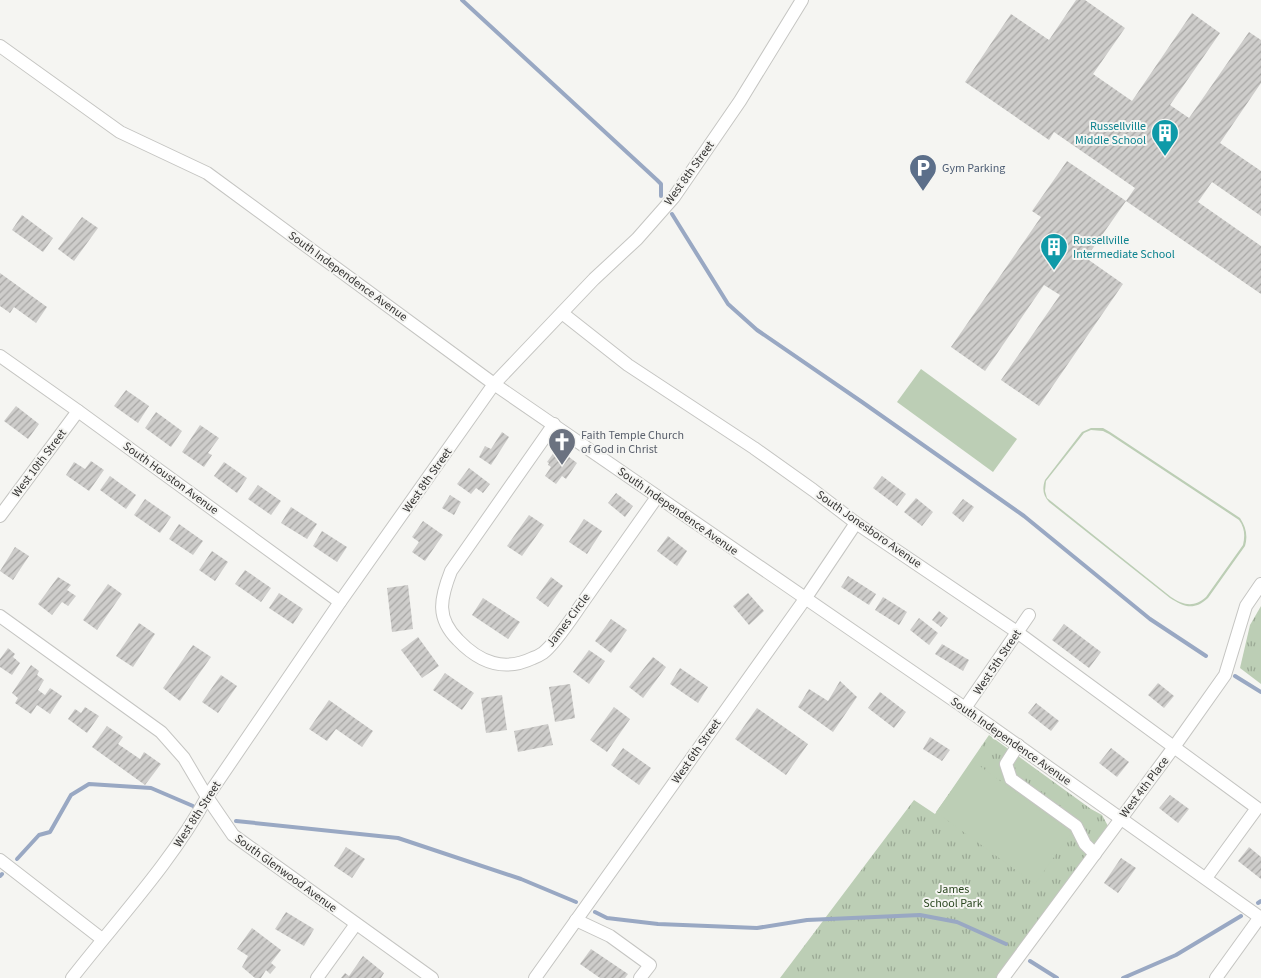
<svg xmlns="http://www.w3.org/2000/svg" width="1261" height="978" viewBox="0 0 1261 978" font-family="'Source Sans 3',sans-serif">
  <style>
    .park { fill: url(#park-tufts) }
    .pitch { fill: #bcceb5; fill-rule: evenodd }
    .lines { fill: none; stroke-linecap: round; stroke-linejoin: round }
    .stream { stroke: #99a8c3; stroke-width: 4 }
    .building { fill: url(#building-hatch) }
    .minor-casing { stroke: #c5c5c2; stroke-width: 14 }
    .minor { stroke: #fff; stroke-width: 12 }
    .labels { text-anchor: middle; stroke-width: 4; stroke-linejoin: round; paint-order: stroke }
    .culture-label { font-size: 12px; fill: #0d838f; stroke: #f5f5f2; text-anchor: end }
    .service-label { font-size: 12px; fill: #4e5e75; stroke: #f5f5f2; text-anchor: start }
    .street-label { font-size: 12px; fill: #353433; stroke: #f5f5f2 }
    .worship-label { font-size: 12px; fill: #5b616d; stroke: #f5f5f2; text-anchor: start }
    .park-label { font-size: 12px; fill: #2b4720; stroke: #f5f5f2 }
  </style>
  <defs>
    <pattern id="park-tufts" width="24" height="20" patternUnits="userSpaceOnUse" patternTransform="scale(1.25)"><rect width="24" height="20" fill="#bcceb5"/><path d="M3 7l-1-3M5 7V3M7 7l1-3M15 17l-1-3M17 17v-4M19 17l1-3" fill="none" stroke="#9aa894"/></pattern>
    <pattern id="building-hatch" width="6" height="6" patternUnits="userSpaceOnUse" patternTransform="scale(1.25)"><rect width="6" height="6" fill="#cecdcb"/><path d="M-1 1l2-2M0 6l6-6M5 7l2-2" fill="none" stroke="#a8a7a5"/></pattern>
  </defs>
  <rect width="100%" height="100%" fill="#f5f5f2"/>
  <g class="park">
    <path d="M1261,606V684L1240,668L1250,625Z"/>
    <path d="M989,735L1091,809L1102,815L1108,826L996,978H780L914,800L935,814Z"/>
  </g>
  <g class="pitch">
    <path d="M921,369L1017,439L993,472L897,402Z"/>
    <path d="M1091,428H1103L1110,432L1240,518C1246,527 1248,536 1245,546L1208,598C1194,611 1184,607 1170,598L1049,502C1043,495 1042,489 1045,480L1082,432ZM1091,430L1103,431L1109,434L1239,520C1245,528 1245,536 1243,545L1206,597C1194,608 1183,605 1171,597L1047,498L1045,491L1046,481L1084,433Z"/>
    <path d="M973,761L1071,833L1035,884L936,812Z"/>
  </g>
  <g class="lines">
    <g class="stream">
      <path d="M462,0L657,180L661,184V196"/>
      <path d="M672,214L728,304L757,330L862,402L1024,516L1150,619L1206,656"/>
      <path d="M1235,676L1261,692"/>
      <path d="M236,821L398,838L521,879L576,902"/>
      <path d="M17,859L39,835L50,832L71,795L89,784L151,788L193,806"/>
      <path d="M0,876L2,874"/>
      <path d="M1258,903L1261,901"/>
      <path d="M595,912L607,918L658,924L757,928L807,920L920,915L957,922L1006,944"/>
      <path d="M1030,961L1057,978"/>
      <path d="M1123,978L1176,955L1241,916"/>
    </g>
  </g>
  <g class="building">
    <path d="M1076,0H1085L1125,28L1093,74L1132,101L1192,13L1220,33L1170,105L1189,118L1249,32L1261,40V83L1220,143L1261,171V216L1212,182L1198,202L1261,246V294L1126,201L1135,188L1054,132L1049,140L965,82L1011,14L1049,40Z"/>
    <path d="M1067,161L1126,201L1086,258L1123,284L1039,406L1001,380L1060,295L1044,285L985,371L951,347L1041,217L1032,211Z"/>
    <path d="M22,215L53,238L43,252L12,230Z"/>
    <path d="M82,217L98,228L74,261L58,249Z"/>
    <path d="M0,273L47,307L36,323L14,307L10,313L0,306Z"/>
    <path d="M126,390L149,406L138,423L114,406Z"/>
    <path d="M16,406L39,424L28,439L4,421Z"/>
    <path d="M156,412L182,431L171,447L145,428Z"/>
    <path d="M200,425L219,438L208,453L212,455L204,467L182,452Z"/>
    <path d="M502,432L509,437L491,465L479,457L485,446L491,449Z"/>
    <path d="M557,448L577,463L566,479L562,476L556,484L545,476L551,467L548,465L549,463L547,462Z"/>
    <path d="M91,461L104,470L89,491L66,475L74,462L85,469Z"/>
    <path d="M224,462L247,478L237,493L214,476Z"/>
    <path d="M469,468L490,484L483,493L476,488L471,494L457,484Z"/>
    <path d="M110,476L136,495L126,509L100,490Z"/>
    <path d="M882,476L906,494L897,506L873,488Z"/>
    <path d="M258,485L281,501L271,515L248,499Z"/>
    <path d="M616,493L633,506L625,517L608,503Z"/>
    <path d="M450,495L461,502L454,515L442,508Z"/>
    <path d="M916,498L933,512L922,526L904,512Z"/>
    <path d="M145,499L171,517L160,533L134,515Z"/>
    <path d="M963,499L974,507L963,522L952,513Z"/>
    <path d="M291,507L317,524L307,539L281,523Z"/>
    <path d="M529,515L544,525L522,556L507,546Z"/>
    <path d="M584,519L602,531L587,554L569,542Z"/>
    <path d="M423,521L443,535L425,561L412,552L419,542L412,537Z"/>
    <path d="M179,524L203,541L193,555L169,539Z"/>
    <path d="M322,531L347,547L337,562L313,546Z"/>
    <path d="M668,536L687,551L677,566L657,551Z"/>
    <path d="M15,547L29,556L13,580L0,571Z"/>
    <path d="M212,551L228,562L215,581L199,570Z"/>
    <path d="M245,570L271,588L261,602L235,584Z"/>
    <path d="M848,576L876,594L869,605L841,587Z"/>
    <path d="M58,577L71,585L67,590L76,596L68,606L62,602L52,615L38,604Z"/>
    <path d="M551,577L563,586L548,607L536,598Z"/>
    <path d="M108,584L122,594L97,630L83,620Z"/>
    <path d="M408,585L413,629L392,632L387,588Z"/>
    <path d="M279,593L303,609L293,624L269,608Z"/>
    <path d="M748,593L764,611L749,625L733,606Z"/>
    <path d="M883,597L907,612L899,625L875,610Z"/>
    <path d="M483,598L520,622L508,639L472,615Z"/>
    <path d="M939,611L948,618L941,627L932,620Z"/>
    <path d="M919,618L938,633L929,645L910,630Z"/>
    <path d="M611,619L627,630L611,653L595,641Z"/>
    <path d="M139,623L155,634L133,667L116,656Z"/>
    <path d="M1064,624L1101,652L1089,668L1052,640Z"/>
    <path d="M418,637L439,666L422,678L401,650Z"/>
    <path d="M942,644L969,660L963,671L935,654Z"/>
    <path d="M193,645L211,657L180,701L163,688Z"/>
    <path d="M8,648L15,654L13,657L20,663L12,675L0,667V659Z"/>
    <path d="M589,650L605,661L589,684L573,672Z"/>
    <path d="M653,657L666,667L643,698L629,687Z"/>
    <path d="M31,665L39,671L37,675L44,680L38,690L45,695L50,688L62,696L50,714L37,705L31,714L15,703L18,698L12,693Z"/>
    <path d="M680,668L708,687L698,703L670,684Z"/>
    <path d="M445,673L474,693L462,710L433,690Z"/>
    <path d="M221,675L237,686L218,713L202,702Z"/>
    <path d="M840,681L857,697L833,732L798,707L809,689L828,701Z"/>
    <path d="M1158,683L1174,696L1164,708L1148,695Z"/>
    <path d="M570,684L575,718L555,722L549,687Z"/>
    <path d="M880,692L906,712L894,728L868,708Z"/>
    <path d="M502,695L507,730L486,733L481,698Z"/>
    <path d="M329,700L373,731L362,747L336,729L327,741L309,729Z"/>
    <path d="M1036,703L1059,721L1051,731L1028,713Z"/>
    <path d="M85,707L99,716L87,733L68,719L75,709L81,713Z"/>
    <path d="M614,707L630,719L607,752L590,740Z"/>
    <path d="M757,708L808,744L786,775L735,739Z"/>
    <path d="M548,724L553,745L518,752L514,731Z"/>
    <path d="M107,726L123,737L118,744L140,759L144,752L161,764L145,785L92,747Z"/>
    <path d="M930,737L950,750L942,761L923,749Z"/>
    <path d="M623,748L651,768L639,785L611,765Z"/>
    <path d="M1111,748L1129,762L1117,777L1099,763Z"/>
    <path d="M1170,795L1189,809L1178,823L1159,808Z"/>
    <path d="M346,847L365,859L352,878L334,866Z"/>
    <path d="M1249,847L1261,857V879L1238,861Z"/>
    <path d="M1121,858L1136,868L1118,893L1104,883Z"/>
    <path d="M286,912L314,929L304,946L275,929Z"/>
    <path d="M252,928L281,950L271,963L276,967L270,974L266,970L261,978H255L242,967L248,956L237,949Z"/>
    <path d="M591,949L628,974L625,978H600L580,964Z"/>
    <path d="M363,956L384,973L381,978H341L345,973L349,976Z"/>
  </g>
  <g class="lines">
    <defs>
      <g id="minor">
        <path d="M0,46L120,132L207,173L494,384L965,708L1261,918"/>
        <path d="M562,313L628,365L754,448L813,490L856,523L1017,632L1257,808L1206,878"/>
        <path d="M0,356L78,411L340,602"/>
        <path d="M554,424L451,571C440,599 436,618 458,640C480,663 504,672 533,658C536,657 540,655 543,653C556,643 573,616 583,602C608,567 632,532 657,497"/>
        <path d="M0,516L78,411"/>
        <path d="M0,616L161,732L184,758L207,797L233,835L432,978"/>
        <path d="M965,708L1029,615"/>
        <path d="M1018,745L1006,764L1011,779L1076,826L1085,844L1095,854"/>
        <path d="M0,860L102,939"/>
        <path d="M576,920L610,936L650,965L640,978"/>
        <path d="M72,978C118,919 171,863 207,797L340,602L494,384L594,279L637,239L674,197L740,101L802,0"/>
        <path d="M317,978L356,924"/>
        <path d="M535,978L805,599L856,523"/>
        <path d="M1003,978L1174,747L1225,675L1246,606L1261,584"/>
        <path d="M1216,978L1260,917"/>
      </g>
    </defs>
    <use href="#minor" class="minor-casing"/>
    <use href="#minor" class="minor"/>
  </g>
  <defs>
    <symbol id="building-pin" viewBox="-11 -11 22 30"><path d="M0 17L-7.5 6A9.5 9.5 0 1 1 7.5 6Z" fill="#0f9aa8" stroke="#f5f5f2"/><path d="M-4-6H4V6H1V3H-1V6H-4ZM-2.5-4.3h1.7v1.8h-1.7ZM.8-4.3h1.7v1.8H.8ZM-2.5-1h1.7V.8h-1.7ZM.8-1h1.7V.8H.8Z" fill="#fff"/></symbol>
    <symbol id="parking-pin" viewBox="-11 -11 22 30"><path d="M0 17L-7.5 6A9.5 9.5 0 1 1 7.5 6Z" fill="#5c6f8a" stroke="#f5f5f2"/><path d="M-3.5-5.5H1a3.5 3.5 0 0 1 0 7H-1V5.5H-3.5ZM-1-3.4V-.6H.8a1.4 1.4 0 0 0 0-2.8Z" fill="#fff"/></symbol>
    <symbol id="church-pin" viewBox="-11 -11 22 30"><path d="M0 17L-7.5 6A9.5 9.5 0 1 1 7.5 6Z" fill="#6b7280" stroke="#f5f5f2"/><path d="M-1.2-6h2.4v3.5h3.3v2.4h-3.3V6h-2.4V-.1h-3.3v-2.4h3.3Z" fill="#fff"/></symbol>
  </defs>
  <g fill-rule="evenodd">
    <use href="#building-pin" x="1149" y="117" width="32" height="43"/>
    <use href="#parking-pin" x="907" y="152" width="32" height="43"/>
    <use href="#building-pin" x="1038" y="231" width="32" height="43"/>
    <use href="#church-pin" x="546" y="426" width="32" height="43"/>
  </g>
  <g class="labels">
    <g class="culture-label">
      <text x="1146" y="130">Russellville<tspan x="1146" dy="14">Middle School</tspan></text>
      <text x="1073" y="244" text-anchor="start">Russellville<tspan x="1073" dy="14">Intermediate School</tspan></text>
    </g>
    <g class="service-label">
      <text x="942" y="172">Gym Parking</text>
    </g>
    <g class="street-label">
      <text transform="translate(689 173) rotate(-54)" y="4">West 8th Street</text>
      <text transform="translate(348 276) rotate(36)" y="4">South Independence Avenue</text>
      <text transform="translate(39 463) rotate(-53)" y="4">West 10th Street</text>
      <text transform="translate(171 478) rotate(36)" y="4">South Houston Avenue</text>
      <text transform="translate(427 480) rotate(-55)" y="4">West 8th Street</text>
      <text transform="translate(678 511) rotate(35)" y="4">South Independence Avenue</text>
      <text transform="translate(869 529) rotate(35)" y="4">South Jonesboro Avenue</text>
      <text transform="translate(568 620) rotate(-53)" y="4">James Circle</text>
      <text transform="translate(997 662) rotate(-56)" y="4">West 5th Street</text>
      <text transform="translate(1011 741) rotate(35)" y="4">South Independence Avenue</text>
      <text transform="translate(696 751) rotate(-55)" y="4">West 6th Street</text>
      <text transform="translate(1144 787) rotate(-53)" y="4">West 4th Place</text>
      <text transform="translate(197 814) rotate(-57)" y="4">West 8th Street</text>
      <text transform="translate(286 873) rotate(36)" y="4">South Glenwood Avenue</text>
    </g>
    <g class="worship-label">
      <text x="581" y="439">Faith Temple Church<tspan x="581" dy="14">of God in Christ</tspan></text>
    </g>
    <g class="park-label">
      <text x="953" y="893">James<tspan x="953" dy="14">School Park</tspan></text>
    </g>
  </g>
</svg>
